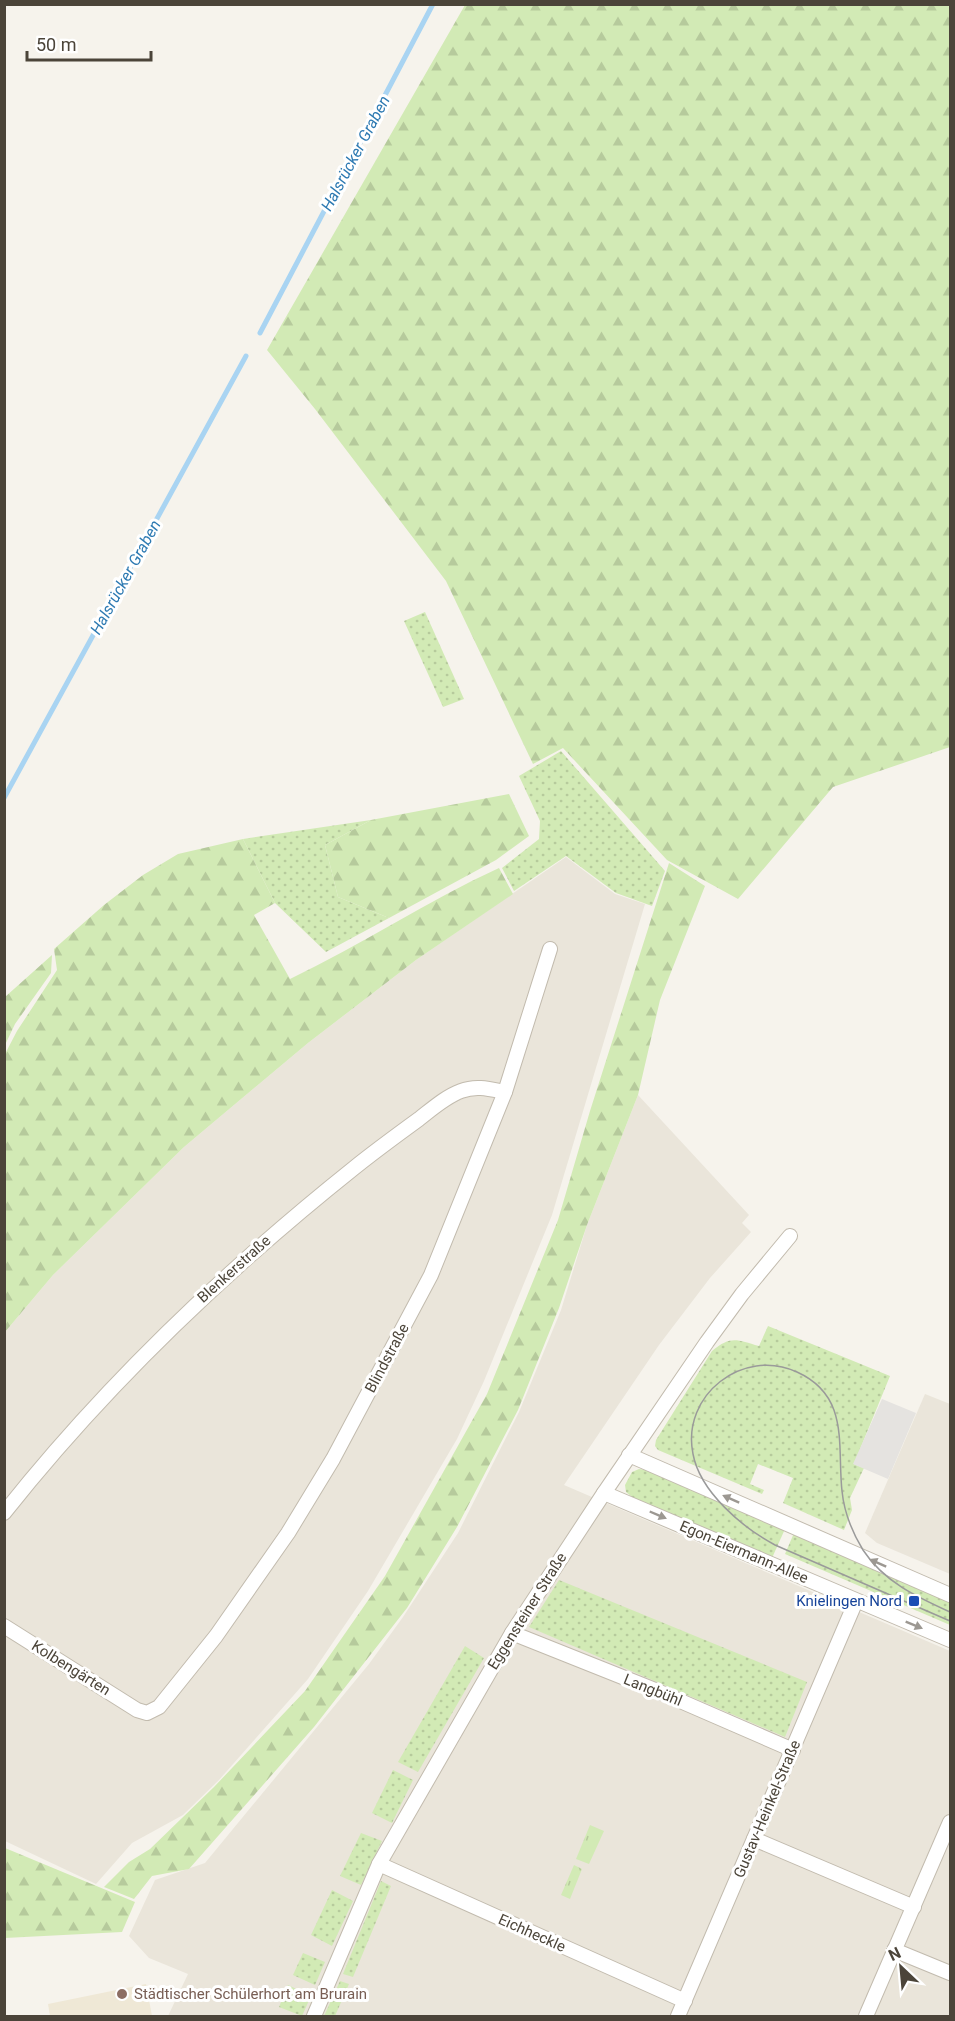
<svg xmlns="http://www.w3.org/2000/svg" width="955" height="2021" viewBox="0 0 955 2021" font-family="Roboto,sans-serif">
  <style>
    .residential { fill: #eae5da }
    .education { fill: #efe8d6 }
    .grass { fill: url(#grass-dots) }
    .forest { fill: url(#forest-firs) }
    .park { fill: url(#park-tufts) }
    .parking { fill: #e5e3e0 }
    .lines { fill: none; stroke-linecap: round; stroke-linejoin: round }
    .stream { stroke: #a9d4f2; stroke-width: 5 }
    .minor-casing { stroke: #c2bbae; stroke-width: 16 }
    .minor { stroke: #fff; stroke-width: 14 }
    .tram { stroke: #9a9a9a; stroke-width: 1.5 }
    .oneway { fill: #9c9892 }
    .transit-dot { fill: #1a4fb4; stroke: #fff; stroke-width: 2 }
    .education-dot { fill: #8d6e63; stroke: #fff; stroke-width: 2 }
    .labels { text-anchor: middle; stroke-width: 6; stroke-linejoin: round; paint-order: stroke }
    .street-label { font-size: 15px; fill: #4b4439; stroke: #fff }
    .transit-label { font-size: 15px; fill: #164399; stroke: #fff; text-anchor: end }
    .education-label { font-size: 15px; fill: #785e54; stroke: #fff; text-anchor: start }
    .water-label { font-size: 16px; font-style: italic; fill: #2e7ab2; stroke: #fff }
  </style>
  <defs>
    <pattern id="grass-dots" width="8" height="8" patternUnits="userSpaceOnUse" patternTransform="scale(1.5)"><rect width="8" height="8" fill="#d2eab5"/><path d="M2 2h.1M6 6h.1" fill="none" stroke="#b6ca9c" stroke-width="1.8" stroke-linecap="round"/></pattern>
    <pattern id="forest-firs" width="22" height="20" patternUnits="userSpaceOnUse" patternTransform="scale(1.5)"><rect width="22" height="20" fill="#d2eab5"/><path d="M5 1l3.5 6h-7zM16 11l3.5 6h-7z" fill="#b6ca9c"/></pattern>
    <pattern id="park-tufts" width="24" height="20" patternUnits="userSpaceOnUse" patternTransform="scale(1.5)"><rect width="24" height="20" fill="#d2eab5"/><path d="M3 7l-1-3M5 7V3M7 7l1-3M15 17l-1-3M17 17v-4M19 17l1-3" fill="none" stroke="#b6ca9c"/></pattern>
  </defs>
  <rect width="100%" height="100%" fill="#f6f3ec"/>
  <g class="residential">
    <path d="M566,857L615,894L645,904L552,1215L484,1381L457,1439L368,1591L308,1679L219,1780L183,1815L132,1843L96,1884L5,1841V1332L53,1275L184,1147L308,1043L416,960Z"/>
    <path d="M638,1095L749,1215L742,1223L751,1232L710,1278L659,1345L564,1485L950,1651V2016H168L188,1974L149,1958L129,1936L155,1880L205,1863L369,1664L403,1617L458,1533L519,1412L561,1310L587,1225Z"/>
    <path d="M925,1394L950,1404V1574L877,1543L865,1533Z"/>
  </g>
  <path class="education" d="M146,1984L152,2016H50L48,2004Z"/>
  <g class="grass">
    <path d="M425,612L464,699L443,707L404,621Z"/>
    <path d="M561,751L665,871L652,906L616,893L566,856L514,891L502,868L539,839L540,821L519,776Z"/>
    <path d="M371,820L325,845L338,897L389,918L326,952L275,903L243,839Z"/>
    <path d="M768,1326L890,1376L854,1464L864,1468L850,1498L852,1510L844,1530L783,1503L793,1478L758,1464L750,1484L764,1490L762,1494L658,1450L655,1446L656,1440L712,1351C731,1335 737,1340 759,1346Z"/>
    <path d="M639,1469L647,1470L785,1529L772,1558L632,1497L626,1492L625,1485L632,1472Z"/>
    <path d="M794,1533L950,1600V1625L785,1554Z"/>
    <path d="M559,1580L807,1682L785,1737L529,1627Z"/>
    <path d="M465,1646L484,1658L418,1772L398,1762Z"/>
    <path d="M393,1770L413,1780L392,1823L372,1813Z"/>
    <path d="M361,1833L382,1841L361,1885L340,1876Z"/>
    <path d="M381,1881L391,1886L353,1977L343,1974Z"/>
    <path d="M332,1890L353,1901L332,1946L311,1935Z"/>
    <path d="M303,1953L325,1962L315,1985L293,1975Z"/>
    <path d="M340,1981L349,1984L335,2016H324Z"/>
    <path d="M288,1985L311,1996L302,2016L279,2007Z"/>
  </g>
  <g class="forest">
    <path d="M465,5H950V747L833,787L738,899L667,860L563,748L533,764L446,581L315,409L267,350Z"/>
    <path d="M509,794L529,836L496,860L389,918L338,897L325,845L371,820Z"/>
    <path d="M243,839L275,903L254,915L290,979C361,945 427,901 499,868L513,894L416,960L308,1043L184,1147L53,1275L5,1332V1054L17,1031L57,970L54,949L104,905L143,875L178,854Z"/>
    <path d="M669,863L705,886L660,1000L638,1095L587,1225L559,1308L518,1410L457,1527L407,1608L314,1727L189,1869L152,1876L134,1899L104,1887L129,1862L150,1849L214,1787L305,1691L385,1576L487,1394L558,1220L590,1111Z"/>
    <path d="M52,955L51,973L15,1024L5,1045V997Z"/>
    <path d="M5,1848L135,1902L122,1932L5,1938Z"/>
  </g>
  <g class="park">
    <path d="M590,1825L604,1831L589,1864L576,1859Z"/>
    <path d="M574,1865L582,1869L570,1899L561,1895Z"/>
  </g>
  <path class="parking" d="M882,1399L916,1413L888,1479L853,1464Z"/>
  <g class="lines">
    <g class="stream">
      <path d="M260,333L433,4"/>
      <path d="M4,798L246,356"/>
    </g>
    <defs>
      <g id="minor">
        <path d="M629,1455L950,1595"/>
        <path d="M604,1493L950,1640"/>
        <path d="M4,1513C107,1383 225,1271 354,1168C375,1151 397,1135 419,1119C432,1109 445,1097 461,1091C476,1085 490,1089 505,1092"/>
        <path d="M4,1626L137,1710L147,1713L159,1707L216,1636L288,1533L333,1459L431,1275L505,1092L550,949"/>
        <path d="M512,1633L655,1690L793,1750"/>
        <path d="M754,1839L914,1907"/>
        <path d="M379,1864L685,2001"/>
        <path d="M894,1950L950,1973"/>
        <path d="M314,2016L379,1864L512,1633L604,1493L707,1342L742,1294L790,1236"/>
        <path d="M678,2016L856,1601"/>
        <path d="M866,2016L950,1822"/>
      </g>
    </defs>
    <use href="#minor" class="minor-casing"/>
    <use href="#minor" class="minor"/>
    <path class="tram" d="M950,1612C917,1597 884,1582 863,1550C852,1532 844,1511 842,1491C837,1445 850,1396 797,1372C743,1347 681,1395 693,1454C700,1492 743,1528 775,1545L950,1621"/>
  </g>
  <defs><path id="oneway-solid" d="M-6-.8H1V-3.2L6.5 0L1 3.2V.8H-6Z" transform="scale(1.5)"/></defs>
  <g class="oneway">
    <use href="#oneway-solid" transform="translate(731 1499) rotate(-156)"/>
    <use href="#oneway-solid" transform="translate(658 1515) rotate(23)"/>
    <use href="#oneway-solid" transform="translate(878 1563) rotate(-156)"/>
    <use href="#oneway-solid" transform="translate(914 1625) rotate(22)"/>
  </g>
  <rect class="transit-dot" x="908" y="1595" width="12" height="12" rx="3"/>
  <circle class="education-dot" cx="122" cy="1994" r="6"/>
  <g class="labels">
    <g class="street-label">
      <text transform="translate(234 1269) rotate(-42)" y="5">Blenkerstraße</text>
      <text transform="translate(387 1358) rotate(-62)" y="5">Blindstraße</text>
      <text transform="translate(744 1552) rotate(23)" y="5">Egon-Eiermann-Allee</text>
      <text transform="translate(527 1611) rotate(-58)" y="5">Eggensteiner Straße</text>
      <text transform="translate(71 1668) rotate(32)" y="5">Kolbengärten</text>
      <text transform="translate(653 1690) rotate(22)" y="5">Langbühl</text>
      <text transform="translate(767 1809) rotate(-67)" y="5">Gustav-Heinkel-Straße</text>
      <text transform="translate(532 1933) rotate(24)" y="5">Eichheckle</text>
    </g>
    <g class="transit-label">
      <text x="902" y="1606">Knielingen Nord</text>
    </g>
    <g class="education-label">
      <text x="134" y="1999">Städtischer Schülerhort am Brurain</text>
    </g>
    <g class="water-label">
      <text transform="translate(355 153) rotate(-62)" y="6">Halsrücker Graben</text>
      <text transform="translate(125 577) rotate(-61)" y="6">Halsrücker Graben</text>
    </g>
  </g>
  <rect width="955" height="2021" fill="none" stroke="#4b4439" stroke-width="12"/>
  <g transform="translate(901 1967) rotate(334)" stroke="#ffffff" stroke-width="4.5" paint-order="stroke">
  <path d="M0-4.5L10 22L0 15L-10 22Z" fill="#4b4439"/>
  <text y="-9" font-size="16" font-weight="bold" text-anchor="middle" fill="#4b4439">N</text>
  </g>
  <path d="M27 51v9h124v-9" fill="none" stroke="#4b4439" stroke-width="3"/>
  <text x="36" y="51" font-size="18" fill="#4b4439" stroke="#ffffff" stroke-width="4.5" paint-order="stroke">50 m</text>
</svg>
